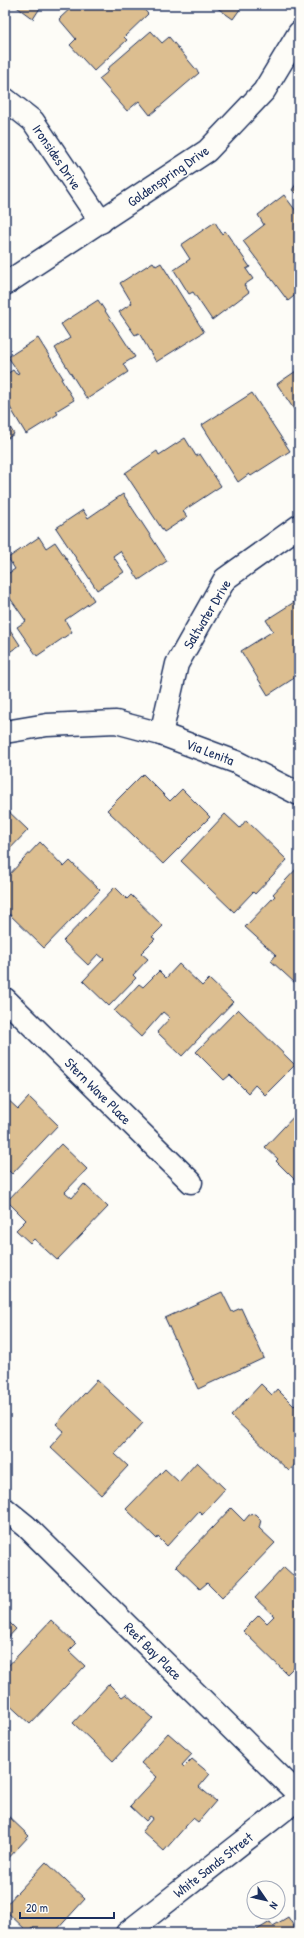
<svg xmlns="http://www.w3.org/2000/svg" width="304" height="1938" viewBox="0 0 304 1938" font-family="'Patrick Hand',sans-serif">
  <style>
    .building { fill: #dcbe90; stroke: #1b2f5e }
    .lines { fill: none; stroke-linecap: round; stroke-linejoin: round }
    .minor-casing { stroke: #1b2f5e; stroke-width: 25 }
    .minor { stroke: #fdfcf7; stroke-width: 22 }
    .labels { text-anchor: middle; stroke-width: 3; stroke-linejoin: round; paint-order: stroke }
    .street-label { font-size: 14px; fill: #1b2f5e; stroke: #fdfcf7 }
  </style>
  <rect width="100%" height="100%" fill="#fdfcf7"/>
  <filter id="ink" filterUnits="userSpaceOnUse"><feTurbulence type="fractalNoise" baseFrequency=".025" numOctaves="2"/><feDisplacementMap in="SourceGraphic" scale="8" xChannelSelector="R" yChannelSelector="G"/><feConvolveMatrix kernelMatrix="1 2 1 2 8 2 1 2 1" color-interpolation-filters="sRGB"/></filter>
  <g filter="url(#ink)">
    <g class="building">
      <path d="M14,5H42L33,19Z"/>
      <path d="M74,5H140L148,14L124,37L127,40L94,71L70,45L76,39L59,19Z"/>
      <path d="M213,5H243L233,19Z"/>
      <path d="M151,31L162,43L169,37L199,73L150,115L139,101L127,111L99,79L109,71L107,69Z"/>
      <path d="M299,180V195L292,190Z"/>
      <path d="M284,195L299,215V292L288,301L243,241L264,225L258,215Z"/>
      <path d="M215,222L222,234L225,231L250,267L246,269L253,279L244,285L249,292L212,320L193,292L189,294L174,270L190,259L181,245Z"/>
      <path d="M153,262L156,266L161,263L204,332L156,362L139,333L135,335L119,312L132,303L120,283Z"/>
      <path d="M98,300L135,357L123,364L128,372L87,399L55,348L70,338L61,324Z"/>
      <path d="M38,338L63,378L61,379L74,400L56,411L58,414L26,434L5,399V375L13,370L16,374L19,373L8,357Z"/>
      <path d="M299,369V417L277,384Z"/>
      <path d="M252,393L290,451L251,476L249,474L238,482L202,425Z"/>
      <path d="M5,419L14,434L5,440Z"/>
      <path d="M185,438L196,456L200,454L221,486L183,511L187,517L164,532L125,473L157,451L159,455Z"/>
      <path d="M123,494L167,561L139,580L120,551L113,556L124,572L97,590L56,528L83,510L88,518Z"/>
      <path d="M39,537L46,548L55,542L94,600L65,620L72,632L37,656L17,627L26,621L5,591V580L8,578L6,575L15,569L8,558Z"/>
      <path d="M299,599V675L268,695L241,651L273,631L266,620Z"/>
      <path d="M5,622L20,645L5,655Z"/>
      <path d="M143,774L170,801L182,789L210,817L163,864L107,810Z"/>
      <path d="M5,808L28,830L5,854Z"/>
      <path d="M225,814L240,828L246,820L287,860L255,894L253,892L234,912L181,861Z"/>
      <path d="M40,842L64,867L70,861L100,890L44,948L5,910V879Z"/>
      <path d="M299,866V979L295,983L271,961L276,955L245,927L275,896L273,894Z"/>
      <path d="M115,887L127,899L131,895L163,926L152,937L155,939L141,953L148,959L133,975L136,978L109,1006L83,981L104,959L98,954L88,965L63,941Z"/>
      <path d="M179,964L202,986L209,979L233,1002L182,1056L157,1032L170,1018L163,1012L141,1037L114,1011L139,984L143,987L159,971L166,978Z"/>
      <path d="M238,1009L295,1065L265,1095L255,1085L248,1093L230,1075L224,1080L196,1052Z"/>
      <path d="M5,1097L18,1109L29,1097L58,1125L12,1174L5,1167Z"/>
      <path d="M299,1111V1184L276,1161L278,1159L265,1147Z"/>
      <path d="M61,1144L87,1169L65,1192L72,1198L84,1184L108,1207L57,1260L34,1239L30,1243L16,1230L26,1220L7,1201Z"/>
      <path d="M222,1292L232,1312L241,1308L264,1358L198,1389L165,1318Z"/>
      <path d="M97,1380L143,1423L115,1454L128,1466L101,1495L50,1447L64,1431L56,1424Z"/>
      <path d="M261,1384L272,1395L277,1389L294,1406L299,1401V1460L289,1471L231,1416Z"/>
      <path d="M197,1462L225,1489L202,1514L199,1511L167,1546L158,1537L157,1539L126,1509L165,1469L179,1482Z"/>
      <path d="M231,1508L244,1521L249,1515L255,1514L261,1520L259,1528L275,1543L222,1598L207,1583L200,1589L176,1566Z"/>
      <path d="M284,1567L296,1578L299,1575V1662L287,1674L243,1631L259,1615L267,1623L274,1616L255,1598Z"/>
      <path d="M5,1618L16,1629L5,1641Z"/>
      <path d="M51,1620L76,1644L69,1651L85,1666L30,1724L5,1701V1693L9,1690L5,1686V1669Z"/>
      <path d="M109,1684L122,1697L126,1694L153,1718L113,1761L73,1723Z"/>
      <path d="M168,1733L192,1754L182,1765L184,1767L192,1759L210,1774L199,1787L216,1801L198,1822L193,1818L164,1851L142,1831L153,1818L150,1816L146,1821L130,1806L157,1777L141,1763Z"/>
      <path d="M5,1813L29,1836L5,1862Z"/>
      <path d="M46,1862L85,1899L54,1933H38L32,1927L28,1932L5,1910V1906Z"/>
      <path d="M288,1917L298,1933H252L270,1922L273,1926Z"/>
    </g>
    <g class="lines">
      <defs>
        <g id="minor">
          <path d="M5,99L33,121L101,222"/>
          <path d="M5,284L207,151L264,91L299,33"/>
          <path d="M5,732L47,725L116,722L161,734L236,762L299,794"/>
          <path d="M161,734L177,664L225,579L299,526"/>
          <path d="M5,999L191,1182"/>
          <path d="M5,1509L26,1526L299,1795"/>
          <path d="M127,1933L299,1798"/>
        </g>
      </defs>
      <use href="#minor" class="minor-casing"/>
      <use href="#minor" class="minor"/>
    </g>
  </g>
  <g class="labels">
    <g class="street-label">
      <text transform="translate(57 157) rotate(56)" y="5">Ironsides Drive</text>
      <text transform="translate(168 176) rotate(-35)" y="5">Goldenspring Drive</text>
      <text transform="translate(207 614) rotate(-59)" y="5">Saltwater Drive</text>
      <text transform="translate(210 752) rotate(21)" y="5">Via Lenita</text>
      <text transform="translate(98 1091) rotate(45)" y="5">Stern Wave Place</text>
      <text transform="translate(153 1651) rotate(45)" y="5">Reef Bay Place</text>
      <text transform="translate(213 1865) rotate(-38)" y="5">White Sands Street</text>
    </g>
  </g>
  <rect width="304" height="1938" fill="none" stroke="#fdfcf7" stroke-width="20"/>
  <rect x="10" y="10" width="284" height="1918" fill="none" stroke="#1b2f5e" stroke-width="1.5" filter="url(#ink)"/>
  <g transform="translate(266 1900) rotate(124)"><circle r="19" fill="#fdfcf7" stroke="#a3aaba"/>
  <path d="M0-3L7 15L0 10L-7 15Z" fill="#1b2f5e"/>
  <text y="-6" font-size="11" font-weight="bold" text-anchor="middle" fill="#1b2f5e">N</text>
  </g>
  <path d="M20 1912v6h94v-6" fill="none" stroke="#1b2f5e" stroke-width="2"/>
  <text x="26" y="1912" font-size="12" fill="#1b2f5e" stroke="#fdfcf7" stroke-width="3" paint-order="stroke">20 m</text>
</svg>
